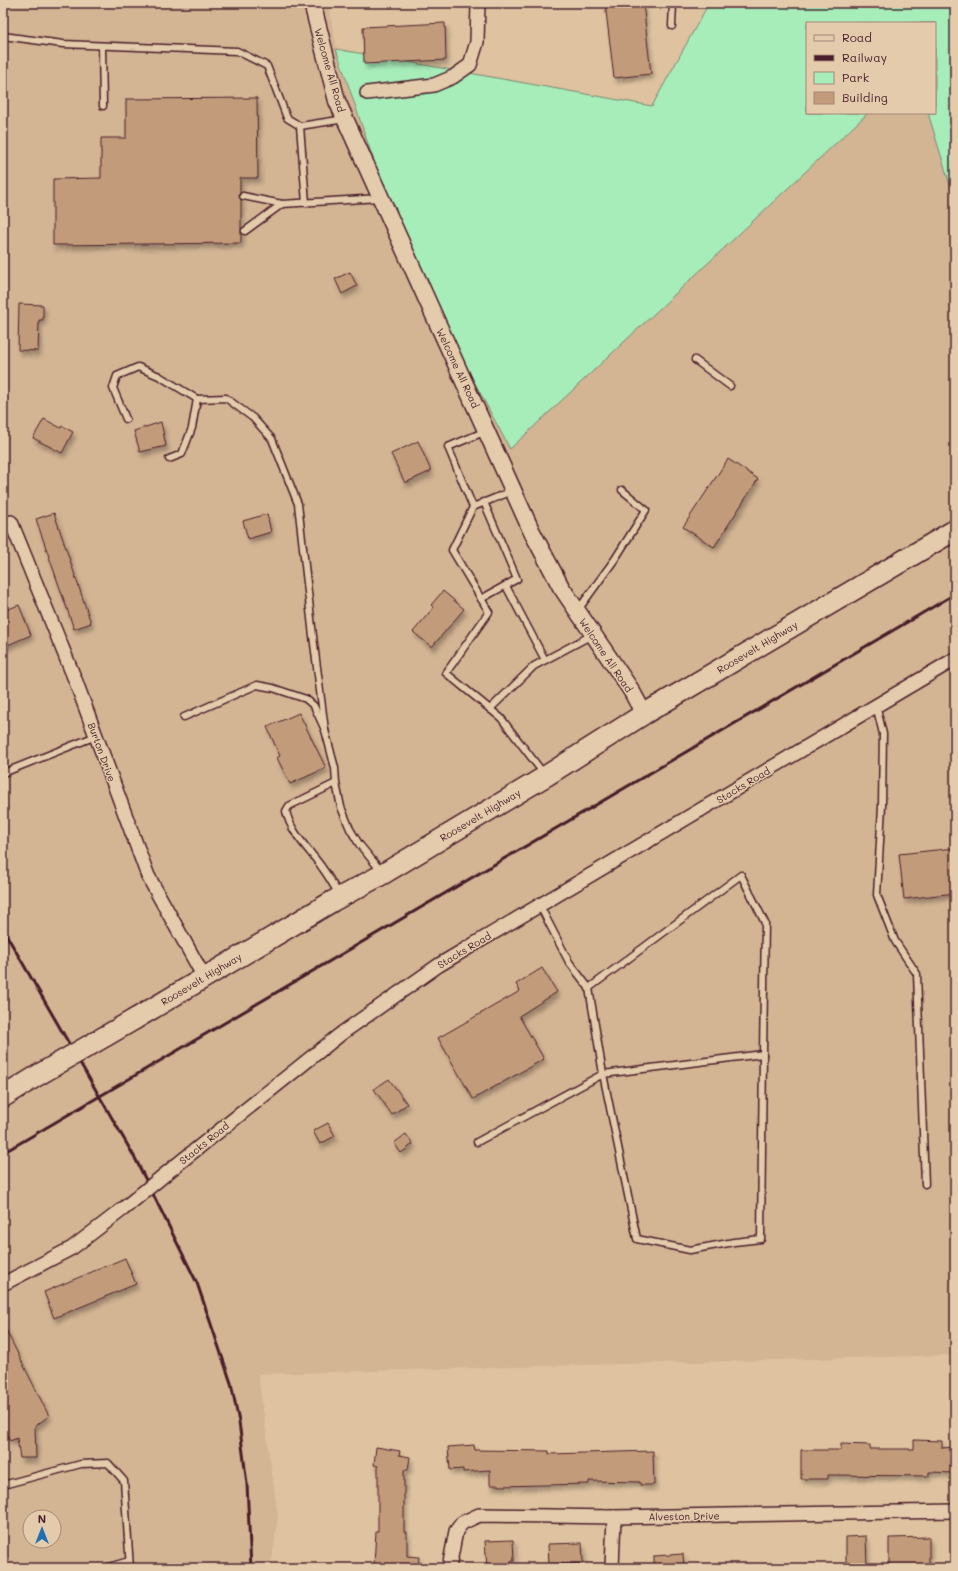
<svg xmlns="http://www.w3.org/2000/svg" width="958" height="1571" viewBox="0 0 958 1571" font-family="Mali,sans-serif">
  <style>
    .built { fill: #d3b493; fill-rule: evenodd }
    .green { fill: #a7edba; stroke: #788672 }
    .building { fill: #c29c7a; stroke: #4a1f2b; filter: url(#shadow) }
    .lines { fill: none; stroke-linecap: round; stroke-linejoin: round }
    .service-casing { stroke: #4a1f2b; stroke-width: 9 }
    .minor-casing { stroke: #4a1f2b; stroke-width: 16 }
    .tertiary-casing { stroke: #4a1f2b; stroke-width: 19 }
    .primary-casing { stroke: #4a1f2b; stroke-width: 23 }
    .service { stroke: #e3cbab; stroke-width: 6 }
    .minor { stroke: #e3cbab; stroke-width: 13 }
    .tertiary { stroke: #e3cbab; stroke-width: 16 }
    .primary { stroke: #e3cbab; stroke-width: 20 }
    .rail { stroke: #4a1f2b; stroke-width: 3 }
    .minor-bridge-casing { stroke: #4a1f2b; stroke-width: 16; stroke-linecap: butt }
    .primary-bridge-casing { stroke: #4a1f2b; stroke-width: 23; stroke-linecap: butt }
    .minor-bridge { stroke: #e3cbab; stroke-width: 13 }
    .primary-bridge { stroke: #e3cbab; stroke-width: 20 }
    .labels { text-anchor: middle; stroke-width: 3; stroke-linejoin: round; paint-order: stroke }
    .street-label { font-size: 10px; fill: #4a1f2b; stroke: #e3cbab }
  </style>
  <defs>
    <filter id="shadow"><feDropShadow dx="2.5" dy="4.5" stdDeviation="2" flood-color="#0004"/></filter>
  </defs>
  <rect width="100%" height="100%" fill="#dfc3a0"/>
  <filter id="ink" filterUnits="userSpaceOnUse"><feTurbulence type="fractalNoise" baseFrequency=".025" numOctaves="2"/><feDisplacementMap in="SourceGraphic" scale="8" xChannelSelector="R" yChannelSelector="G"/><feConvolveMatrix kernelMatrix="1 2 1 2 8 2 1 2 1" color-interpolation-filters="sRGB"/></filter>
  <g filter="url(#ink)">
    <path class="built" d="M3,3H328L339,61L404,250L510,448L868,113H928L955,202V1355L258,1374L278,1516L271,1568H3ZM30,1517H54V1541H30Z"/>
    <path class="green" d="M709,3H955V201L928,113H935V23H807V113H868L510,449L404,250L336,49L652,106Z"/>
    <g class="building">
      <path d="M605,3H643L651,74L614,78Z"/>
      <path d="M445,23L446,60L364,64L363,27Z"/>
      <path d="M257,98L258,178H240V192L239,195L241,200V243L53,245V179L101,178V138H126V99Z"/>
      <path d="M350,272L357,286L342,294L335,279Z"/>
      <path d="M19,304L43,305V320H39L38,351L18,350Z"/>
      <path d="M44,419L61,428L62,426L73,432L62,453L33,438Z"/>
      <path d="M161,422L166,446L140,452L134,431Z"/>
      <path d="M418,441L431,471L405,483L391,454Z"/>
      <path d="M728,459L758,479L714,547L683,527Z"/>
      <path d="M54,513L91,623L74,629L36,519Z"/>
      <path d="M267,514L271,532L248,539L243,521Z"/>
      <path d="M443,591L464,609L432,647L413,632L434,607L431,605Z"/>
      <path d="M19,605L31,635L3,647V611Z"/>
      <path d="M299,713L326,768L290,784L277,758L280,756L267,727Z"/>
      <path d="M955,848V893L904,899L899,854Z"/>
      <path d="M542,968L557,992L519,1016L544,1059L473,1099L438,1038L520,991L516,984Z"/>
      <path d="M389,1079L407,1104L392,1115L374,1089Z"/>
      <path d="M328,1123L335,1136L320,1144L313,1131Z"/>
      <path d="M406,1134L413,1144L401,1153L394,1143Z"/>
      <path d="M125,1258L136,1284L54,1318L44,1292Z"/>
      <path d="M3,1324L49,1416L35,1426L36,1458H20L17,1438L10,1441L3,1425Z"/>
      <path d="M914,1440L942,1441V1448L955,1447V1473L929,1472V1476L828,1475V1479H801V1450H841V1444L870,1445V1449H914Z"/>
      <path d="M474,1445L475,1450L549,1451V1454L653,1451L654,1485H640V1482L589,1481V1484L499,1486V1485H490V1470L463,1472V1469L450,1470L448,1447Z"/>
      <path d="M376,1447L400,1451L399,1455L410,1457L408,1470H404V1532H407V1556L419,1557L418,1568H381V1565H374L376,1531H378V1466L374,1465Z"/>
      <path d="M866,1536L867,1568H846V1537Z"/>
      <path d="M929,1537V1565H889V1538Z"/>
      <path d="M513,1540L514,1561H511V1568H487L485,1541Z"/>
      <path d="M582,1543L583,1563L549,1564L548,1544Z"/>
      <path d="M683,1554L684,1568H654V1556Z"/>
    </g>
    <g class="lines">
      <defs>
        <g id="service">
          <path d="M672,26L673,3"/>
          <path d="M3,36L63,44L237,51L267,66L287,118L300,126L345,119"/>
          <path d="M102,46L103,106"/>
          <path d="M300,126L306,203"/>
          <path d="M243,196L282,204L380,198"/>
          <path d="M245,231L282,204"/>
          <path d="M695,360L730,386"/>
          <path d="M126,419L113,388L117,376L138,367L159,376L197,399L226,398L253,418L272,439L298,504L313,636L325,730"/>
          <path d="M486,431L448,447L473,507L452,550L489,612L446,673L501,718L544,774"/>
          <path d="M169,459L182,454L192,428L197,399"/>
          <path d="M473,507L512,491"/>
          <path d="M506,586L545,660"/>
          <path d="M481,599L517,579L484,502"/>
          <path d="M578,610L615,559L646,510L622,490"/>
          <path d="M876,705L883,734L882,806L877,895L895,941L917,974L925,1184"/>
          <path d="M490,709L534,666L592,635"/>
          <path d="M184,717L257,685L273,688L306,699L314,706L325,730L335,768L336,783L341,807L350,829L359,844L382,872"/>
          <path d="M3,773L96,736"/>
          <path d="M336,783L289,806L286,811C291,834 310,850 323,869C329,877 334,886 339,895"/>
          <path d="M589,988L741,875L765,923L763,1054"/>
          <path d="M763,1054L761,1239L734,1242L690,1250L637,1239L603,1074Z"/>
          <path d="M477,1142L603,1074L589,988L569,962L540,906"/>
          <path d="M3,1485L81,1464L108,1463L124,1481L130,1568"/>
          <path d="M105,1568L129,1561"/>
        </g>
        <g id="minor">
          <path d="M367,93L434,85L453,77L470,65L477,42L478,3"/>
          <path d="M11,522L76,682L148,876L204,977"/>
          <path d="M174,1167L342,1033L439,965L955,659"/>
          <path d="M3,1284L72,1248L123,1209"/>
          <path d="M449,1568L456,1531L462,1523L479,1515L614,1517L955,1511"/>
          <path d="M612,1568L614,1517"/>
        </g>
        <path id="tertiary" d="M312,3L337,101L531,530L561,587L631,690L644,714"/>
        <g id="primary">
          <path d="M135,1019L333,901L383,874L546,776L644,714L955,530"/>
          <path d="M3,1097L40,1074"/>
        </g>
      </defs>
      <use href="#service" class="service-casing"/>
      <use href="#minor" class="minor-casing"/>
      <use href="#tertiary" class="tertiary-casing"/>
      <use href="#primary" class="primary-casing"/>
      <use href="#service" class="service"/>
      <use href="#minor" class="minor"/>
      <use href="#tertiary" class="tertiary"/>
      <use href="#primary" class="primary"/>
      <g class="rail">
        <path d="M3,929L135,1158L197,1283L231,1383L239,1422L247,1484L251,1568"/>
        <path d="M3,1153L955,594"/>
      </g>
      <defs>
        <path id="minor-bridge" d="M123,1209L174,1167"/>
        <path id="primary-bridge" d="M40,1074L135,1019"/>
      </defs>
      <use href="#minor-bridge" class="minor-bridge-casing"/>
      <use href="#primary-bridge" class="primary-bridge-casing"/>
      <use href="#minor-bridge" class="minor-bridge"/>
      <use href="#primary-bridge" class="primary-bridge"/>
    </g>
  </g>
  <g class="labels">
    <g class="street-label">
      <text transform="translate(330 70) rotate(74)" y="4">Welcome All Road</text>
      <text transform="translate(458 368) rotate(65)" y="4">Welcome All Road</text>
      <text transform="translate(757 647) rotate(-31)" y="4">Roosevelt Highway</text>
      <text transform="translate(606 655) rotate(56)" y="4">Welcome All Road</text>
      <text transform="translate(102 752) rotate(70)" y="4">Burton Drive</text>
      <text transform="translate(743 785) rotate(-31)" y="4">Stacks Road</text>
      <text transform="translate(480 815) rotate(-31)" y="4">Roosevelt Highway</text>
      <text transform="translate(464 950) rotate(-31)" y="4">Stacks Road</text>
      <text transform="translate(201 979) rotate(-31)" y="4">Roosevelt Highway</text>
      <text transform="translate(204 1143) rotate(-39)" y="4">Stacks Road</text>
      <text transform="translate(684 1516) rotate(-1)" y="4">Alveston Drive</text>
    </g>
  </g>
  <rect width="958" height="1571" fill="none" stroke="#e3cbab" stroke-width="16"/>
  <rect x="8" y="8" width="942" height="1555" fill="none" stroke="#4a1f2b" stroke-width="1.5" filter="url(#ink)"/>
  <rect x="806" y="22" width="130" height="92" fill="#e3cbab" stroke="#a68678"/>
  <rect x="814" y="35" width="20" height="6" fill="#e3cbab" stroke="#a68678"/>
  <text x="842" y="42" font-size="12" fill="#4a1f2b">Road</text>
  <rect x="814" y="55" width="20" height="6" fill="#4a1f2b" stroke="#a68678"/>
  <text x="842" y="62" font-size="12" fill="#4a1f2b">Railway</text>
  <rect x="814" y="72" width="20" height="12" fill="#a7edba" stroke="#a68678"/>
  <text x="842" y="82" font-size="12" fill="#4a1f2b">Park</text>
  <rect x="814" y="92" width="20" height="12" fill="#c29c7a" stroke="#a68678"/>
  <text x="842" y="102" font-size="12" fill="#4a1f2b">Building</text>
  <g transform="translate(42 1529)"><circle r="19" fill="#e3cbab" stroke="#a68678"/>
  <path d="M0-3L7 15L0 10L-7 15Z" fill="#1f6fb2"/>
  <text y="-6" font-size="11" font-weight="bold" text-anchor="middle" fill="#4a1f2b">N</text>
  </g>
</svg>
